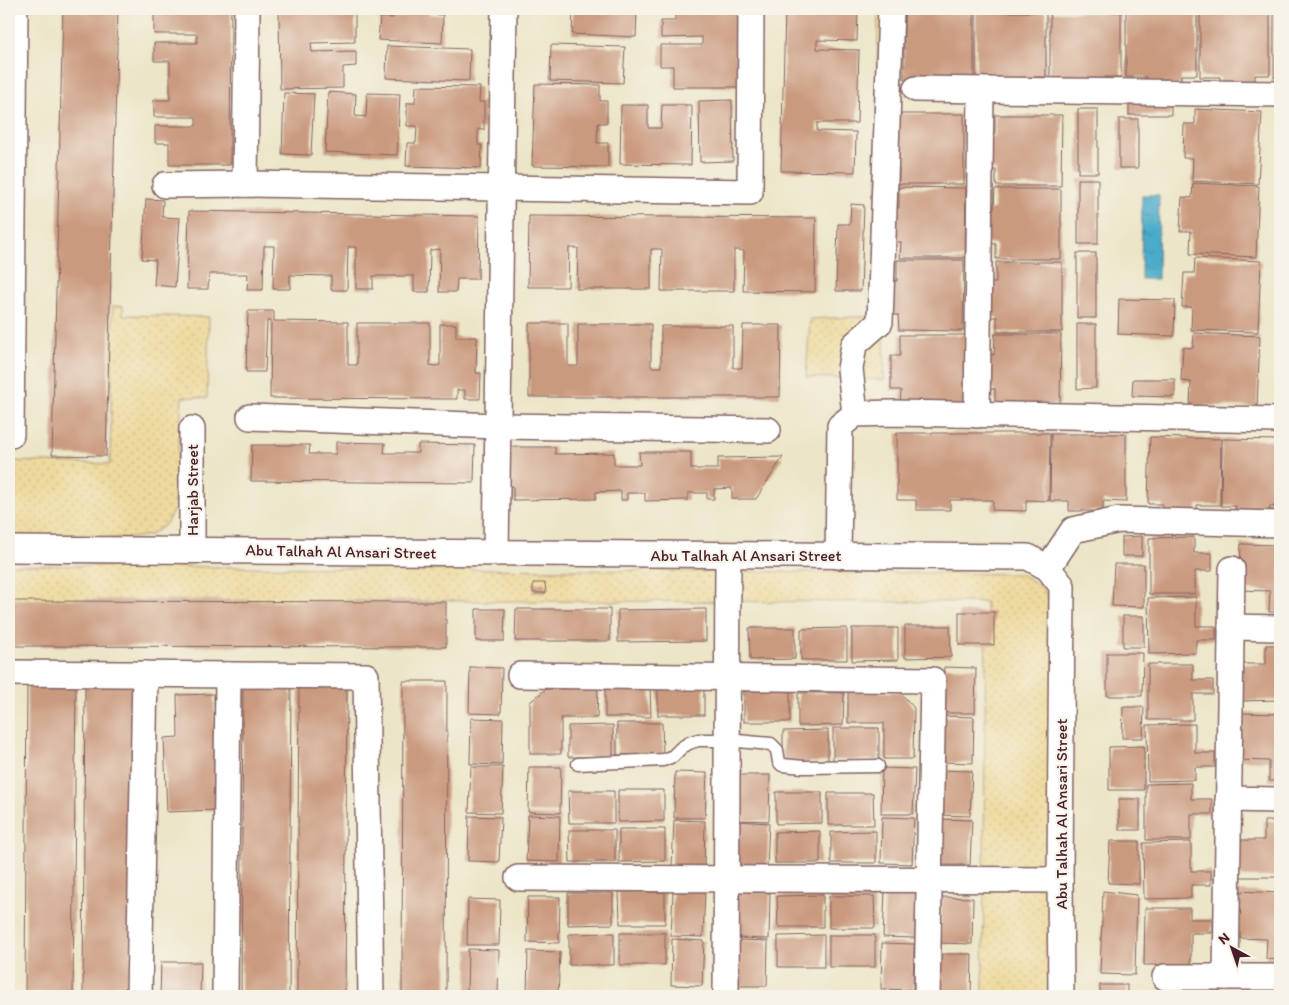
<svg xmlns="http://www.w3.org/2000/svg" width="1289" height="1005" viewBox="0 0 1289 1005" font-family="Itim,sans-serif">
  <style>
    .sand { fill: url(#sand-dots); stroke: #9c7c64 }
    .water { fill: url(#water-ripples); stroke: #4a667a }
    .building { fill: #ca9a7f }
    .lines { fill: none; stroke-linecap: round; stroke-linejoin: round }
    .service-casing { stroke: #836462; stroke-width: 15 }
    .minor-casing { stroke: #836462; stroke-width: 28 }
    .service { stroke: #fff; stroke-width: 12 }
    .minor { stroke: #fff; stroke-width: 25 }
    .labels { text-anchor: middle; stroke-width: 4; stroke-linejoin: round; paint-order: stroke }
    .street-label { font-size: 16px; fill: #4a1f2b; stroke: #f7f3e8 }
  </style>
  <defs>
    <pattern id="sand-dots" width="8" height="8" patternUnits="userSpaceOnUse" patternTransform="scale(1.25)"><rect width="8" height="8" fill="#eeda9e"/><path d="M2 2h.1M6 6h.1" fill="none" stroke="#cebb88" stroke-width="1.8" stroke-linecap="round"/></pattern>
    <pattern id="water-ripples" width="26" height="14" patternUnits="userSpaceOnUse" patternTransform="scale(1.25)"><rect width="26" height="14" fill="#4bacca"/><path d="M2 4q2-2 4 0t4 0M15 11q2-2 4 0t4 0" fill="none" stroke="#408ba4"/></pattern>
  </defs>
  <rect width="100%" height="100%" fill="#f7f3e8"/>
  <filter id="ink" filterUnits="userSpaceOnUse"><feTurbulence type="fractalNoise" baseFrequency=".02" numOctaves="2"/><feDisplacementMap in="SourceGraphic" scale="10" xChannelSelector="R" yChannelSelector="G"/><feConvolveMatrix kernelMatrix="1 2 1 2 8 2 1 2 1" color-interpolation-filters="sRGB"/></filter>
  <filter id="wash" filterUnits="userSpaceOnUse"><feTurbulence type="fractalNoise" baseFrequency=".0096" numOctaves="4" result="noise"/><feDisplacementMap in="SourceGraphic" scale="20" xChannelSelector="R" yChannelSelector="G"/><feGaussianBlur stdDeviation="1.12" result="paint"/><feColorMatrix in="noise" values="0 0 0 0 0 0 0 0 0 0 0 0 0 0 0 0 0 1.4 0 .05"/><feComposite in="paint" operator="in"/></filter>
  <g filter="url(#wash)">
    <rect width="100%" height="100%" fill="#ece5c7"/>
    <g class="sand">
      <path d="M878,9H888L884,380L806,377L810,319L877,316Z"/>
      <path d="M113,306H123V315L209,317L207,398L182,397L174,510L165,525L150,535L131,538L9,536V461L110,464Z"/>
      <path d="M9,565L1020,574L1041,586L1054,606L1050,996H983L986,602L9,600Z"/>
    </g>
    <path class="water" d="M1142,195H1159L1158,279H1141Z"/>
    <g id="blocks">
      <g class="building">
        <path d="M63,9H118L106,456L52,455Z"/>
        <path d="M169,9H231L230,165H169V143H155V126H196V117H154V100H170V61H154V43H197V34H154V15H169Z"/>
        <path d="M279,9H355V42L311,43L312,52L356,51V66L343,67V88L280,89Z"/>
        <path d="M407,9H429V14L443,15L442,43L378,40L380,17L393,18L394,12H407Z"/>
        <path d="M573,9H618V10L637,11L636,37L572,34Z"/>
        <path d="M675,9H738V87H673V66H660V45H702V37L661,38V21H675Z"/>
        <path d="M785,9H858L857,41L817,40V49L859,50L857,123H817V131L856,132L855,172L781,171Z"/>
        <path d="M1197,10V75H1181V85H1147L1146,77H1126V11Z"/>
        <path d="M1200,10H1270V75H1255V85H1220V77H1200Z"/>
        <rect x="1274" y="11" width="6" height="67"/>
        <path d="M974,12V77L904,79V13Z"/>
        <path d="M976,12H1046V77H1031V87L976,78Z"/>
        <path d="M1050,12H1121V77H1105V87L1050,79Z"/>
        <path d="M551,45L625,47L623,83L550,81Z"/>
        <path d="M387,46L470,49L469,81L386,78Z"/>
        <path d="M535,84L600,85V101H607V123H598L597,143H608V167L532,166Z"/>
        <path d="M416,86L480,87L479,102H484V130L478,129V145H482L481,168L406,166L407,143H416L417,126H407V103H415Z"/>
        <path d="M328,92L356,94L355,116L366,117L367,93L400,94L397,155L325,152Z"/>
        <path d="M284,93L314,94L311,155L282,154Z"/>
        <rect x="1129" y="98" width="42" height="17"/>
        <path d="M732,100L733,161L700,162L699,101Z"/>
        <path d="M621,105H648V128H661L662,105H692L691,165L620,164Z"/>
        <rect x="1078" y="109" width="20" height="64"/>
        <path d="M1195,109L1262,112L1258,184L1192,181L1193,158H1183L1184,124H1195Z"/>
        <path d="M898,114H964V184H899V169H889Z"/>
        <path d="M995,115H1062L1061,186H996V170H986L987,136H995Z"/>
        <rect x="1119" y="119" width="19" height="49"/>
        <rect x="1078" y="179" width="20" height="65"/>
        <path d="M1193,183L1259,186L1256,257L1190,254L1191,231H1180L1182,197L1192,198Z"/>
        <path d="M899,187L966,188L965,258H900L901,242H891L890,208H899Z"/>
        <path d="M995,189H1061V259H996V244L985,243L986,209H994Z"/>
        <path d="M146,199L163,200L162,217L180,218L175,287L154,285L156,260L142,259Z"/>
        <path d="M851,204L864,205L861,291H836L838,224H850Z"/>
        <path d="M189,211L479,216L478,279H457L456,292H439L440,249L430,250L429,292H414V276H373V289H356V247H348L347,290H331V276L290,275V289H273L274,246H264L263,290H247L248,274H209L208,289H187Z"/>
        <path d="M529,216L816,218L815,292L743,291L744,251L738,250H734V291H661L662,249H651V289H577L578,248H569L568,287H528Z"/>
        <rect x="1077" y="253" width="19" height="65"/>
        <path d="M1195,258L1261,261L1258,332L1191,330L1192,307H1182L1184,273H1194Z"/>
        <path d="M897,260H964L963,331L899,330L898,315H888L889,281H897Z"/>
        <path d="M996,262H1062V332H997V317H987V283H996Z"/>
        <path d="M1119,299L1175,300L1174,336L1118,334Z"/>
        <path d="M248,311H274V321L348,322V365H357V323H430V365L435,366L440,365V324H456V337H477L476,373H481L480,399H465V390H457V399L270,398L271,321H267L265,372H246Z"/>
        <path d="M529,323H568V366H578V324H651V367H661V326H733V368H742L743,325H781L780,397H529Z"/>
        <path d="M1077,324H1096V388L1077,389Z"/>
        <path d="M1194,333L1260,336L1257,407L1190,405L1191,382L1181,381L1183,347L1193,348Z"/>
        <path d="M995,334H1061L1060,405L995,404V389H985L986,354L994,355Z"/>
        <path d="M900,335H966L965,406H900L901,390H891V356H900Z"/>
        <path d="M1133,379H1175V397L1132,396Z"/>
        <path d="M897,433H1050L1049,501L1026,500V511L992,510L993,500H950V510H916V500H897Z"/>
        <path d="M1051,434H1126V502L1103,501V511H1069V501H1050Z"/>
        <path d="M1150,437L1221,439L1220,505H1197V515H1163V504H1148Z"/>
        <path d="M1222,439L1280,440V507L1270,506L1269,517L1235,516L1236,506H1221Z"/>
        <path d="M336,442L385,443L384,453H418V444L475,445L474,483L251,481L252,445H310L309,454H336Z"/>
        <path d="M506,447H555V454L614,453V465H640L639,452H691V469H718V458L783,457L756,499H732V488L714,489V499H707V493H688V500L645,501V493H627V500H621V491L596,492V499L513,500V486H506Z"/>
        <path d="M1142,536V556H1122V537Z"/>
        <path d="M1194,537V553H1212V571H1195V594H1149V538Z"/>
        <path d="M1241,544L1280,545V612H1269L1270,591L1239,590Z"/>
        <path d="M1114,564H1144V607L1112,606Z"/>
        <path d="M533,583H545L546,593H533Z"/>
        <path d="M1196,597V626H1216V640H1196V653L1149,654L1148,598Z"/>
        <path d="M9,601L446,602V647L9,646Z"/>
        <path d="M476,609H505L504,641H476Z"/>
        <path d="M516,609H610V641H515Z"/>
        <path d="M706,609V641L618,642V610Z"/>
        <rect x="959" y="612" width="35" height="33"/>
        <rect x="1123" y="616" width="21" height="31"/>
        <path d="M905,626H950L951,657L905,658Z"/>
        <path d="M749,628H795V659L750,660Z"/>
        <path d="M847,628V660H801V629Z"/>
        <path d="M852,628H898V660L852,661Z"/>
        <path d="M1266,645H1280V700L1241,701V664H1266Z"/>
        <path d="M1107,653H1143L1142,696H1107Z"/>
        <path d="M1148,664H1193V680H1213V694H1193V720H1148Z"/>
        <path d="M470,667L502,668L501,714L469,713Z"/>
        <path d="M944,667L976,668L975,713H943Z"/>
        <path d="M27,676H76L73,996H25Z"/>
        <path d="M85,680H133L131,996H83Z"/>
        <path d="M403,681H447L446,996H402Z"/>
        <rect x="658" y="683" width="46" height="32"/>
        <path d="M243,685H291L289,996H241Z"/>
        <path d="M650,685L651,717H605V686Z"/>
        <path d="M299,687H347L345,996H297Z"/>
        <path d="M598,688L597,718H561V754H530V702L546,689Z"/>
        <rect x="744" y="690" width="46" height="32"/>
        <path d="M848,692H900L914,708L913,759H884V723H848Z"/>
        <path d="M798,693H844L843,725L798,726Z"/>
        <path d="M214,694L217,810L167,812L164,738L178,737L177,695Z"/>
        <path d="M1123,707H1144L1143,738H1122Z"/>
        <path d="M1240,713L1280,714V781H1269V761L1238,760Z"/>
        <path d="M942,716L974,717L973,763L941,762Z"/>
        <path d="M471,718L503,719L502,765L470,764Z"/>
        <path d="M617,723H662L663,754L617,755Z"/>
        <path d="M1195,724V753H1215V767H1195V780L1148,781L1147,725Z"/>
        <path d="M613,725V757H568V726Z"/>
        <rect x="833" y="728" width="46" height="32"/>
        <path d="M828,730V762L783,763V731Z"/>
        <path d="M1144,746V790H1109V747Z"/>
        <path d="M471,767H503L501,813L469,812Z"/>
        <path d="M529,767H561L560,813L528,812Z"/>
        <path d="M882,768L915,769L913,814H881Z"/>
        <path d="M940,770L972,771L970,816L938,815Z"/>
        <path d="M675,772L707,773L705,818H674Z"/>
        <path d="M738,775H770L769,821L737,820Z"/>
        <path d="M1191,783V799H1212V814H1191V840H1146V784Z"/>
        <path d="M618,790H664V821L618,822Z"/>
        <path d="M568,791H614V823H569Z"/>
        <path d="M776,792H822V823L776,824Z"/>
        <path d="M828,793H873L874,825H828Z"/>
        <rect x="1119" y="799" width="21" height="31"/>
        <path d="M528,815L560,816L559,862L526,861Z"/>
        <path d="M469,816L501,817L499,862L468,861Z"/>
        <path d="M882,817L914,818L912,864L881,863Z"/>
        <path d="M940,819L972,820L970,865H938Z"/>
        <path d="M674,820L705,821L704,867L672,866Z"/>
        <path d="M737,821L769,823L767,868L735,867Z"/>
        <path d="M1264,821H1278V841H1280V877H1239V840H1264Z"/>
        <path d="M619,829H665V861L619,862Z"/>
        <path d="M569,830H615V862H570Z"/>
        <path d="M820,831V863H775V832Z"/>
        <path d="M876,831V863H831V832Z"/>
        <path d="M1110,841H1139V884L1108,883Z"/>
        <path d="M1191,842V871H1211V885H1191V898L1144,899L1143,843Z"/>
        <path d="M673,891H705L703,937L671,936Z"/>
        <path d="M885,891L916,892L915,938L883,937Z"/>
        <path d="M1103,891L1137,895L1135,975L1100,974Z"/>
        <path d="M1237,891L1280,893V960L1266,959L1267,939L1235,938Z"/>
        <path d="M619,892H665V924H620Z"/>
        <path d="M738,892L770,893L769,939L737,938Z"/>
        <path d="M568,893H613V924L568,925Z"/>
        <path d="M823,895V927H778L777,896Z"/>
        <path d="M829,896H874L875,928H829Z"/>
        <path d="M528,897H560L559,943L527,942Z"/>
        <path d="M942,897L973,898L972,944L940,943Z"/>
        <path d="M468,899L500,900L499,945H467Z"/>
        <path d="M1145,908H1190V919H1212V933H1191V965H1144Z"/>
        <path d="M614,933V965H569V934Z"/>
        <rect x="620" y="933" width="45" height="32"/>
        <path d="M824,935V967H778V936Z"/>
        <rect x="829" y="935" width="46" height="32"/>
        <path d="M672,939L704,941L702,986L671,985Z"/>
        <path d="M736,940L768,941L767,986H735Z"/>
        <path d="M882,943L914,944L913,990L881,989Z"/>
        <path d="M468,949L499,950L498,996L467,995Z"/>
        <path d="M528,951L560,952L558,996H527Z"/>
        <path d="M940,954H972L971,996H939Z"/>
        <path d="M161,962H201L200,996H160Z"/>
        <rect x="1100" y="985" width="27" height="11"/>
        <rect x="1162" y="991" width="15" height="5"/>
        <path d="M1209,992L1223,993V996H1209Z"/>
      </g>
    </g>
  </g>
  <g filter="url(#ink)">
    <use href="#blocks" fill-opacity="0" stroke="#836462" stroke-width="1"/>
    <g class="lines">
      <defs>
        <path id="service" d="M578,764L663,760L673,756L681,748L689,743L698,740H727L771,744L777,750L779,762L782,765L804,767L878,766"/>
        <g id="minor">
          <path d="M916,89L1280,94"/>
          <path d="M245,184L247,9"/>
          <path d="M165,185L245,184L750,192L751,9"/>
          <path d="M855,414L850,369L854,345L880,322L891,9"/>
          <path d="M977,415L981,90"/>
          <path d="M250,417L498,426L768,430"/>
          <path d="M11,435L15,9"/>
          <path d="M9,549L1028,557L1048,568L1062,586L1060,880L1061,996"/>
          <path d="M192,550V429"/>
          <path d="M496,553L504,9"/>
          <path d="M838,556L840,426L855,414L893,413L1280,420"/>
          <path d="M1048,568L1073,530L1119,520L1280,524"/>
          <path d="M1231,627L1280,628"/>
          <path d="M9,673L366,676L371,996"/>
          <path d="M520,675L933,680L927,996"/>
          <path d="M1228,799L1280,800"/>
          <path d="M518,878L1060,880"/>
          <path d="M1165,977H1280"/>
          <path d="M1226,977L1232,569"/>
          <path d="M139,996L145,674"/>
          <path d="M225,996L228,675"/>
          <path d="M726,996L728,555"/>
        </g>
      </defs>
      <use href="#service" class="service-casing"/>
      <use href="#minor" class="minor-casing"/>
      <use href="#service" class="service"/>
      <use href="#minor" class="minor"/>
    </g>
  </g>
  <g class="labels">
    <g class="street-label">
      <text transform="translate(192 490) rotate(-90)" y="6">Harjab Street</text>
      <text transform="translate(341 551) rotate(1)" y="6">Abu Talhah Al Ansari Street</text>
      <text x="746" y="561">Abu Talhah Al Ansari Street</text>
      <text transform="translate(1061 814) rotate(-90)" y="6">Abu Talhah Al Ansari Street</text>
    </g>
  </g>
  <rect width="1289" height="1005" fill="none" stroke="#f7f3e8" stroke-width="30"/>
  <g transform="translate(1232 948) rotate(320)" stroke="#f7f3e8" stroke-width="4" paint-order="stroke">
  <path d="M0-4L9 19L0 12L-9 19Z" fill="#4a1f2b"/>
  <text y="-8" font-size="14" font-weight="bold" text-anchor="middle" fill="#4a1f2b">N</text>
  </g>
</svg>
